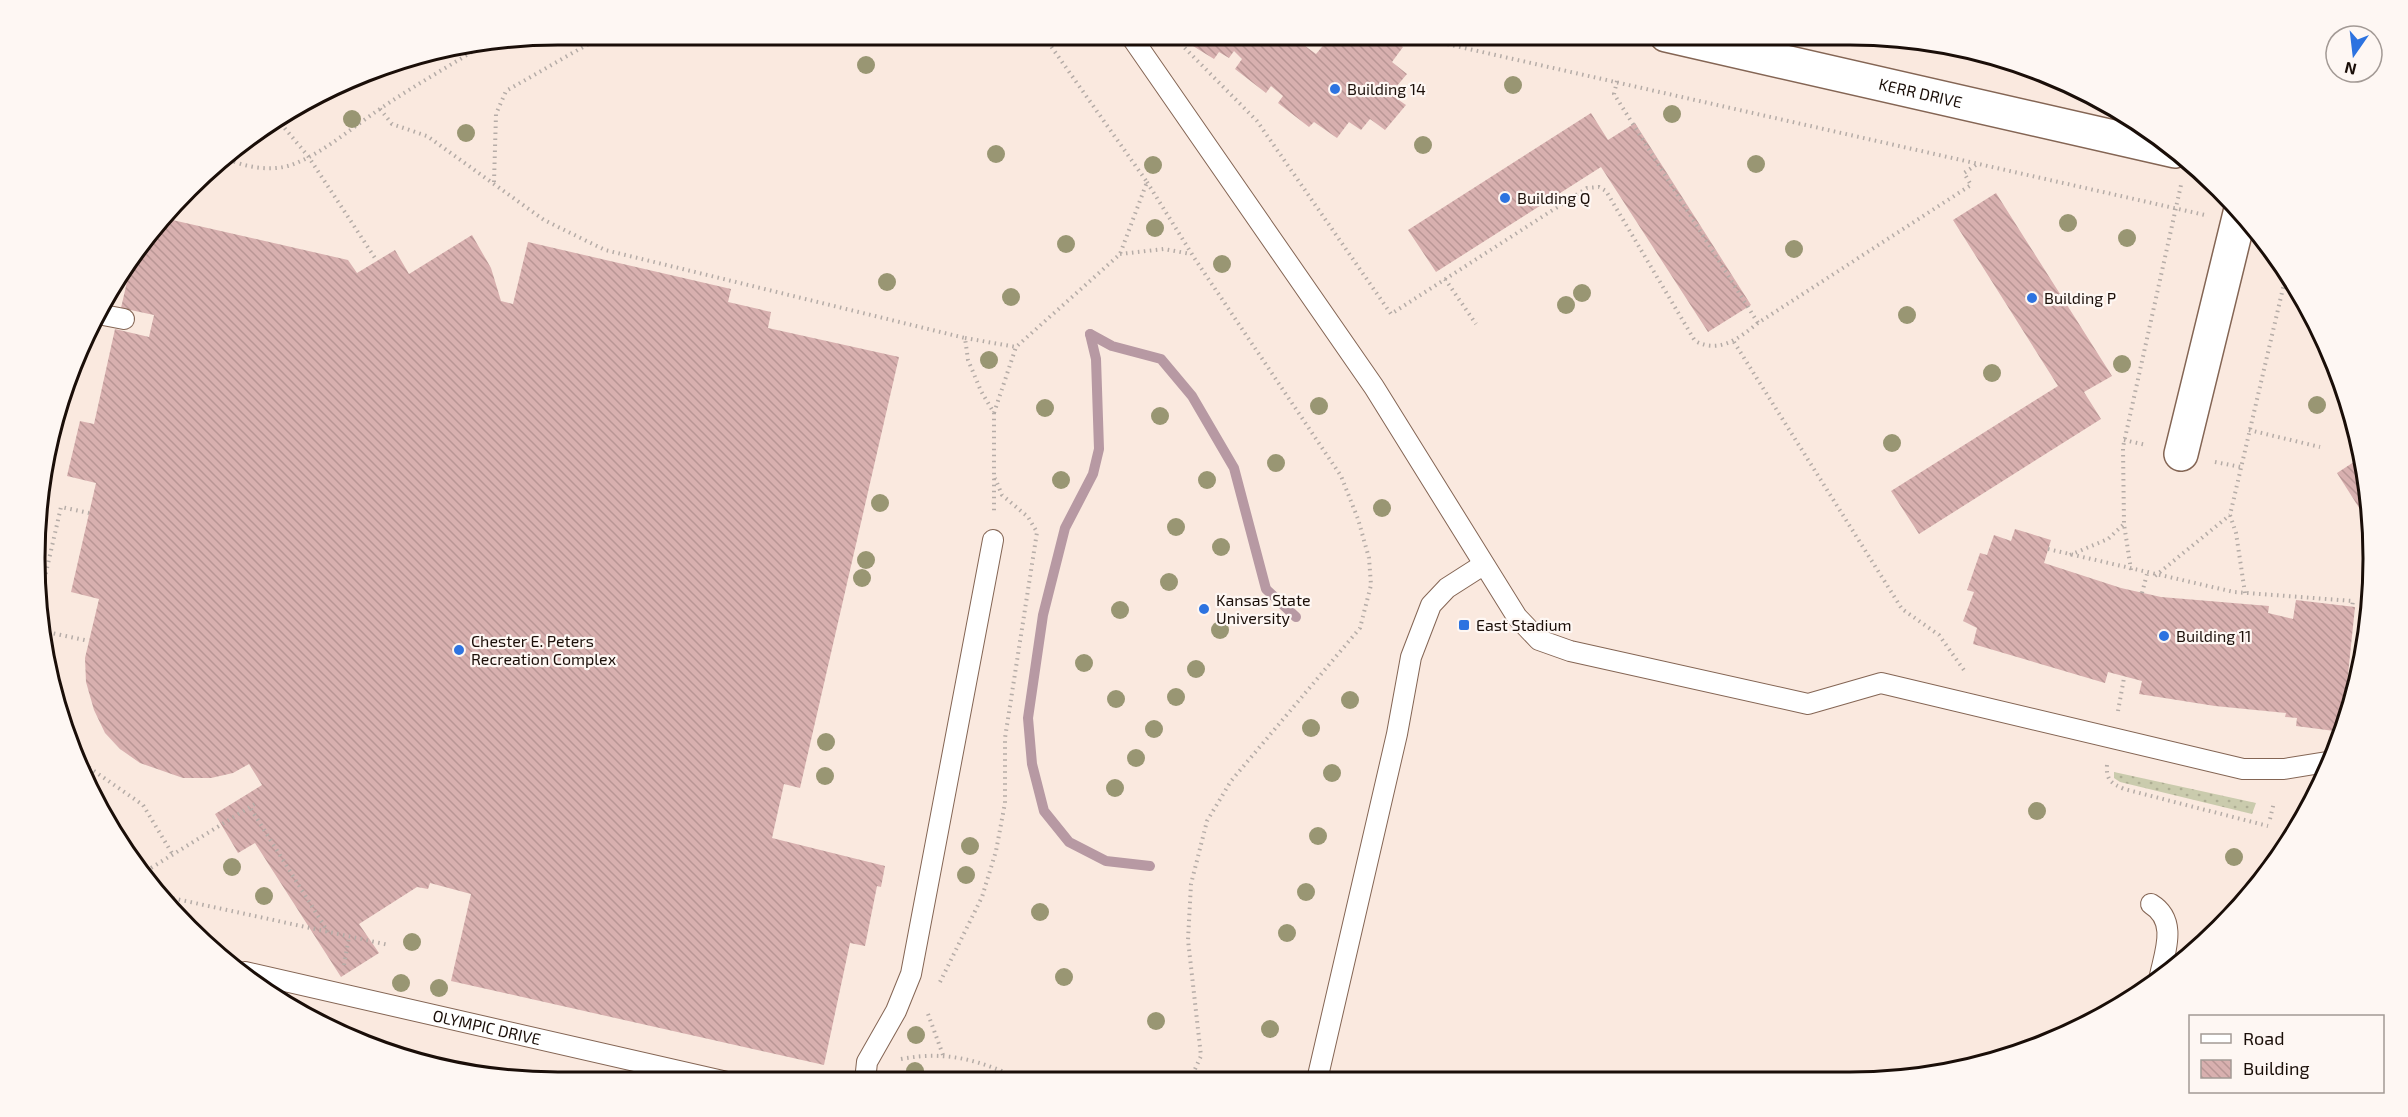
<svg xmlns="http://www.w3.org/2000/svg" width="2408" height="1117" viewBox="0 0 2408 1117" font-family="'Exo 2',sans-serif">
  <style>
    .built { fill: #fae9df }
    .grass { fill: url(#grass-dots) }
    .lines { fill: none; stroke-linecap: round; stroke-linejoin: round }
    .stream { stroke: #b799a3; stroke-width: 10 }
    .building { fill: url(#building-back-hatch) }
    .service-casing { stroke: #846554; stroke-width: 22 }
    .minor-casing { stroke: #846554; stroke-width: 36 }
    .path { stroke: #b5aca7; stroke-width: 4; stroke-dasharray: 1.5 4.5; stroke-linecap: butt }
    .service { stroke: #fff; stroke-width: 20 }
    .minor { stroke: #fff; stroke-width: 33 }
    .tree { fill: #999673 }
    .poi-dot { fill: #2d73e0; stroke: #fef7f3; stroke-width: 2 }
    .labels { text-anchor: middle; stroke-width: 4.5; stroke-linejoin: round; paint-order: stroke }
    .poi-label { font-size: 16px; fill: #1a0e08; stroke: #fef7f3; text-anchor: start }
    .street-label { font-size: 16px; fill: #1a0e08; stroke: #fef7f3 }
    .rim { fill: none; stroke: #1a0e08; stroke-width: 3 }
  </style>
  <defs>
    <pattern id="grass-dots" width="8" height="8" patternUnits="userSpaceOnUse" patternTransform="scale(1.5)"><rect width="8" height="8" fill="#cacbad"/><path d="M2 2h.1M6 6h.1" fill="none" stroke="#adad93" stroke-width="1.8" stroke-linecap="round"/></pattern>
    <pattern id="building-back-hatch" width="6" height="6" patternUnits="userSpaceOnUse" patternTransform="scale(1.5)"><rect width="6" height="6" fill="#d8b0af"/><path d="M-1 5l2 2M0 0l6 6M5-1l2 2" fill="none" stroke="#b99695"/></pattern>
  </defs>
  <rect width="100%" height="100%" fill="#fef7f3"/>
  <path class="built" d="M558,35H1850L1951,45L2050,74L2140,123L2220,188L2285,267L2333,358L2363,456L2373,558L2363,660L2334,759L2265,877L2169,974L2050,1042L1918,1078L558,1082L457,1072L358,1043L213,953L105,820L45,660L35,558L45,457L105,297L213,164L297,105L390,62Z"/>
  <path class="grass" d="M2114,772L2256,803L2252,814L2120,782L2114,778Z"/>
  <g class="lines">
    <g class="stream">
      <path d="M1090,334L1096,359L1099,449L1093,474L1065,528L1043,615L1028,718L1032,764L1044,811L1069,842L1106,861L1150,866"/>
      <path d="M1090,334L1112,346L1161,359L1192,396L1234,468L1266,589L1296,617"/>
    </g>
  </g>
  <g class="building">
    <path d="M1182,35H1290L1316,54L1332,35H1398L1393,40L1403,47L1392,62L1407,74L1390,94L1406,105L1385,130L1370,119L1361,130L1349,122L1337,138L1314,122L1309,127L1278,103L1283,96L1271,86L1266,93L1235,69L1242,59L1234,51L1229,58L1219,52L1214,59L1180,38Z"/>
    <path d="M1591,113L1608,140L1635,123L1751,305L1708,332L1601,167L1436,272L1408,230Z"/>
    <path d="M1996,193L2112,376L2084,392L2101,419L1919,534L1891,491L2058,386L1953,220Z"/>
    <path d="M168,219L348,260L357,273L395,250L409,274L472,235L491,268L501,301L513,304L528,242L731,289L728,302L771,312L768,328L899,357L800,788L784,784L772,838L885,866L881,887L877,886L865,946L850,943L824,1065L451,981L471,894L430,883L428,889L417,887L359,924L379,953L341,977L255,843L238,853L215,814L262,785L249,764L233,773L211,778H183L140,763L120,749L105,733L94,710L86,682L85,658L99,599L71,592L96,483L67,476L80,421L94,424L115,329L149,337L154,315L121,308L131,264Z"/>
    <path d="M2354,425L2362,450H2361L2348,429Z"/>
    <path d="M2363,456L2370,525L2337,473Z"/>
    <path d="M2015,529L2051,540L2044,563L2121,588L2161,597L2269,606L2268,613L2293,619L2296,600L2355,607L2342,732L2296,726L2297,718L2285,717L2286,713L2215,706L2139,694L2142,681L2108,672L2105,683L1973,644L1977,628L1963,621L1974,592L1967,590L1980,553L1987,555L1994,535L2011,541Z"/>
  </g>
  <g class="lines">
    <defs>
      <g id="service">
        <path d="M1130,35L1374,387L1517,617L1539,640L1570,651L1808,704L1881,683L2243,769H2284L2333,761"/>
        <path d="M98,314L124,319"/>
        <path d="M2151,904C2179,921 2164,954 2159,980"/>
        <path id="s1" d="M245,972L727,1082"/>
        <path d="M1317,1080L1397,734L1411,657L1431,605L1447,588L1483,565"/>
        <path d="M865,1081L867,1062L896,1011L911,974L993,540"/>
      </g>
      <g id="minor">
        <path id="s2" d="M1666,35L2175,151"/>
        <path d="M2181,454L2240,213"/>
      </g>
    </defs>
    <use href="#service" class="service-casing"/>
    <use href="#minor" class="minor-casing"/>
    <g class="path">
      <path d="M1172,35L1257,121L1391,314L1587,188L1599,187L1606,191L1695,341C1720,354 1739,338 1758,323L1971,185L1964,173L1979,163"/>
      <path d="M1430,35L1429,40L2205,215"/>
      <path d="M1617,81L1614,94L1758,323"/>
      <path d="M380,109L392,124L427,136L544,220L605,250L965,338L968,360L981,391L994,413V512"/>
      <path d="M277,119L308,156L377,261"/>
      <path d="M223,157C243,167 270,172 291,165C322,154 350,129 377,111C410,88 446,68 480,47"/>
      <path d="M494,182L496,114L506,91L604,35"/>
      <path d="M1147,182L1195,259L1341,476L1358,519L1369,558L1371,585L1360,628L1231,781L1207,821L1191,884L1188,940L1201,1056L1190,1080"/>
      <path d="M1120,254L1164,249L1191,254"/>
      <path d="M1445,279L1476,324"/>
      <path d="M965,338L1016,347"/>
      <path d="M1734,342L1902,609L1939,635L1966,673"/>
      <path d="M994,413L1016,347L1120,254L1147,182L1043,35"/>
      <path d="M2249,430L2320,447"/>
      <path d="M2124,440L2146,445"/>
      <path d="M2215,462L2241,467"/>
      <path d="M2048,549L2234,592L2353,601L2352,607"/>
      <path d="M2070,555L2108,539L2123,525"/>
      <path d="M2131,570L2124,524L2123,447L2181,185"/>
      <path d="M2155,576L2230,515"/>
      <path d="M2142,593L2147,574"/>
      <path d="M2245,593L2236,533L2230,515L2287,271"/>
      <path d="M39,603L61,507L89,513"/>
      <path d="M42,631L89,641"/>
      <path d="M2118,711L2124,678"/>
      <path d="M84,764L143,805L173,855"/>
      <path d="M2107,765C2106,780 2111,783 2124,789L2268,826"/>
      <path d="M251,809L328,932"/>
      <path d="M2270,819L2274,802"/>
      <path d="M146,871L258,802"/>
      <path d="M2252,889H2254"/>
      <path d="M167,897L389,945"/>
      <path d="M344,965L349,937"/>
      <path d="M940,982L982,897L996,851L1005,803V738L1037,532L1028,517L1002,495L995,478"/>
      <path d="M928,1014L943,1055"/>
      <path d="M901,1059C949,1050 981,1061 1025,1081"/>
      <path d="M808,1082L810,1074L837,1076"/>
    </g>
    <use href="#service" class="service"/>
    <use href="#minor" class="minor"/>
  </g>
  <g class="tree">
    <circle cx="866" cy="65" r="9"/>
    <circle cx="1513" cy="85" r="9"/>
    <circle cx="1672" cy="114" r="9"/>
    <circle cx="352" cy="119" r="9"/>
    <circle cx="466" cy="133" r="9"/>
    <circle cx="1423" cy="145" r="9"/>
    <circle cx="996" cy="154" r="9"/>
    <circle cx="1756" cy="164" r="9"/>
    <circle cx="1153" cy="165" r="9"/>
    <circle cx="2068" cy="223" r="9"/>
    <circle cx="1155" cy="228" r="9"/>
    <circle cx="2127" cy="238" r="9"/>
    <circle cx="1066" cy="244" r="9"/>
    <circle cx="1794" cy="249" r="9"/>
    <circle cx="1222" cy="264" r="9"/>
    <circle cx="887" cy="282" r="9"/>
    <circle cx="1582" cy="293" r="9"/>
    <circle cx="1011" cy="297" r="9"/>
    <circle cx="1566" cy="305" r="9"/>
    <circle cx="1907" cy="315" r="9"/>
    <circle cx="989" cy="360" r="9"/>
    <circle cx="2122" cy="364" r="9"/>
    <circle cx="1992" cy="373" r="9"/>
    <circle cx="2317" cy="405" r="9"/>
    <circle cx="1319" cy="406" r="9"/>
    <circle cx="1045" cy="408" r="9"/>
    <circle cx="1160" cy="416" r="9"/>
    <circle cx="1892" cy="443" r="9"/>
    <circle cx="1276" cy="463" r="9"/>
    <circle cx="1061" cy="480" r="9"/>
    <circle cx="1207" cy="480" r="9"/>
    <circle cx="880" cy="503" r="9"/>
    <circle cx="1382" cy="508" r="9"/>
    <circle cx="1176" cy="527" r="9"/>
    <circle cx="1221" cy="547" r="9"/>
    <circle cx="866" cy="560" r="9"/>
    <circle cx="862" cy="578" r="9"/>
    <circle cx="1169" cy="582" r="9"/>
    <circle cx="1120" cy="610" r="9"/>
    <circle cx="1220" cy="630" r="9"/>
    <circle cx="1084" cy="663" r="9"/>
    <circle cx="1196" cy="669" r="9"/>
    <circle cx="1176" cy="697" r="9"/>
    <circle cx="1116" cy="699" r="9"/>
    <circle cx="1350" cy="700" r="9"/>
    <circle cx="1311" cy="728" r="9"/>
    <circle cx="1154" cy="729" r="9"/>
    <circle cx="826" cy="742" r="9"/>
    <circle cx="1136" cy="758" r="9"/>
    <circle cx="1332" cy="773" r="9"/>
    <circle cx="825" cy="776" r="9"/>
    <circle cx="1115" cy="788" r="9"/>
    <circle cx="2037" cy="811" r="9"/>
    <circle cx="1318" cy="836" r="9"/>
    <circle cx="970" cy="846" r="9"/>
    <circle cx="2234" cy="857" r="9"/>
    <circle cx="232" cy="867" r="9"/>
    <circle cx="966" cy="875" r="9"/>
    <circle cx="1306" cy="892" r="9"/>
    <circle cx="264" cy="896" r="9"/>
    <circle cx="1040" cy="912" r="9"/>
    <circle cx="1287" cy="933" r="9"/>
    <circle cx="412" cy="942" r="9"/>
    <circle cx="1064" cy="977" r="9"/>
    <circle cx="401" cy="983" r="9"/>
    <circle cx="439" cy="988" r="9"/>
    <circle cx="1156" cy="1021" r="9"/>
    <circle cx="1270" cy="1029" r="9"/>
    <circle cx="916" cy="1035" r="9"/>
    <circle cx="915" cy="1071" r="9"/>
  </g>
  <g class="poi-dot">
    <circle cx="1335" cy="89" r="6"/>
    <circle cx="1505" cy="198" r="6"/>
    <circle cx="2032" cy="298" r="6"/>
    <circle cx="1204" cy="609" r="6"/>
    <rect x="1458" y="619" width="12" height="12" rx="3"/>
    <circle cx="2164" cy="636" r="6"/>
    <circle cx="459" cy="650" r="6"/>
  </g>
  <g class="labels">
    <g class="poi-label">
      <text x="1347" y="95">Building 14</text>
      <text x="1517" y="204">Building Q</text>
      <text x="2044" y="304">Building P</text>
      <text x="1216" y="606">Kansas State<tspan x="1216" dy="18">University</tspan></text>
      <text x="1476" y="631">East Stadium</text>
      <text x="2176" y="642">Building 11</text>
      <text x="471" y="647">Chester E. Peters<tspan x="471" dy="18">Recreation Complex</tspan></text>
    </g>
    <g class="street-label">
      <text dy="6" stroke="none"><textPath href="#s2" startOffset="261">KERR DRIVE</textPath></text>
      <text dy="6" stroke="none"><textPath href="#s1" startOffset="248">OLYMPIC DRIVE</textPath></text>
    </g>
  </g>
  <path d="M0 0H2408V1117H0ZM558 45H1850A513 513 0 0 1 2363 558V559A513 513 0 0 1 1850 1072H558A513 513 0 0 1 45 559V558A513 513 0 0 1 558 45Z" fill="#fef7f3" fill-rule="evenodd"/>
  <path class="rim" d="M558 45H1850A513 513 0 0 1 2363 558V559A513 513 0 0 1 1850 1072H558A513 513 0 0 1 45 559V558A513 513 0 0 1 558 45Z"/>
  <rect x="2189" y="1015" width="195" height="78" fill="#fef7f3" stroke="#a39a95" stroke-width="1.5"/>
  <rect x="2201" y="1034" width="30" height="9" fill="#ffffff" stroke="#a39a95" stroke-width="1.5"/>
  <text x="2243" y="1045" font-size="18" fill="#1a0e08">Road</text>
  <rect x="2201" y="1060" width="30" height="18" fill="url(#building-back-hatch)" stroke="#a39a95" stroke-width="1.5"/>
  <text x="2243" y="1075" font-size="18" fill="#1a0e08">Building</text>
  <g transform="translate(2354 54) rotate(194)"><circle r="28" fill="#fef7f3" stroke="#a39a95" stroke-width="1.5"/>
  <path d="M0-4.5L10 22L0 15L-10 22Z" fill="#2d73e0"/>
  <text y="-9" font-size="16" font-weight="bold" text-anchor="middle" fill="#1a0e08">N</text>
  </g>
</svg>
